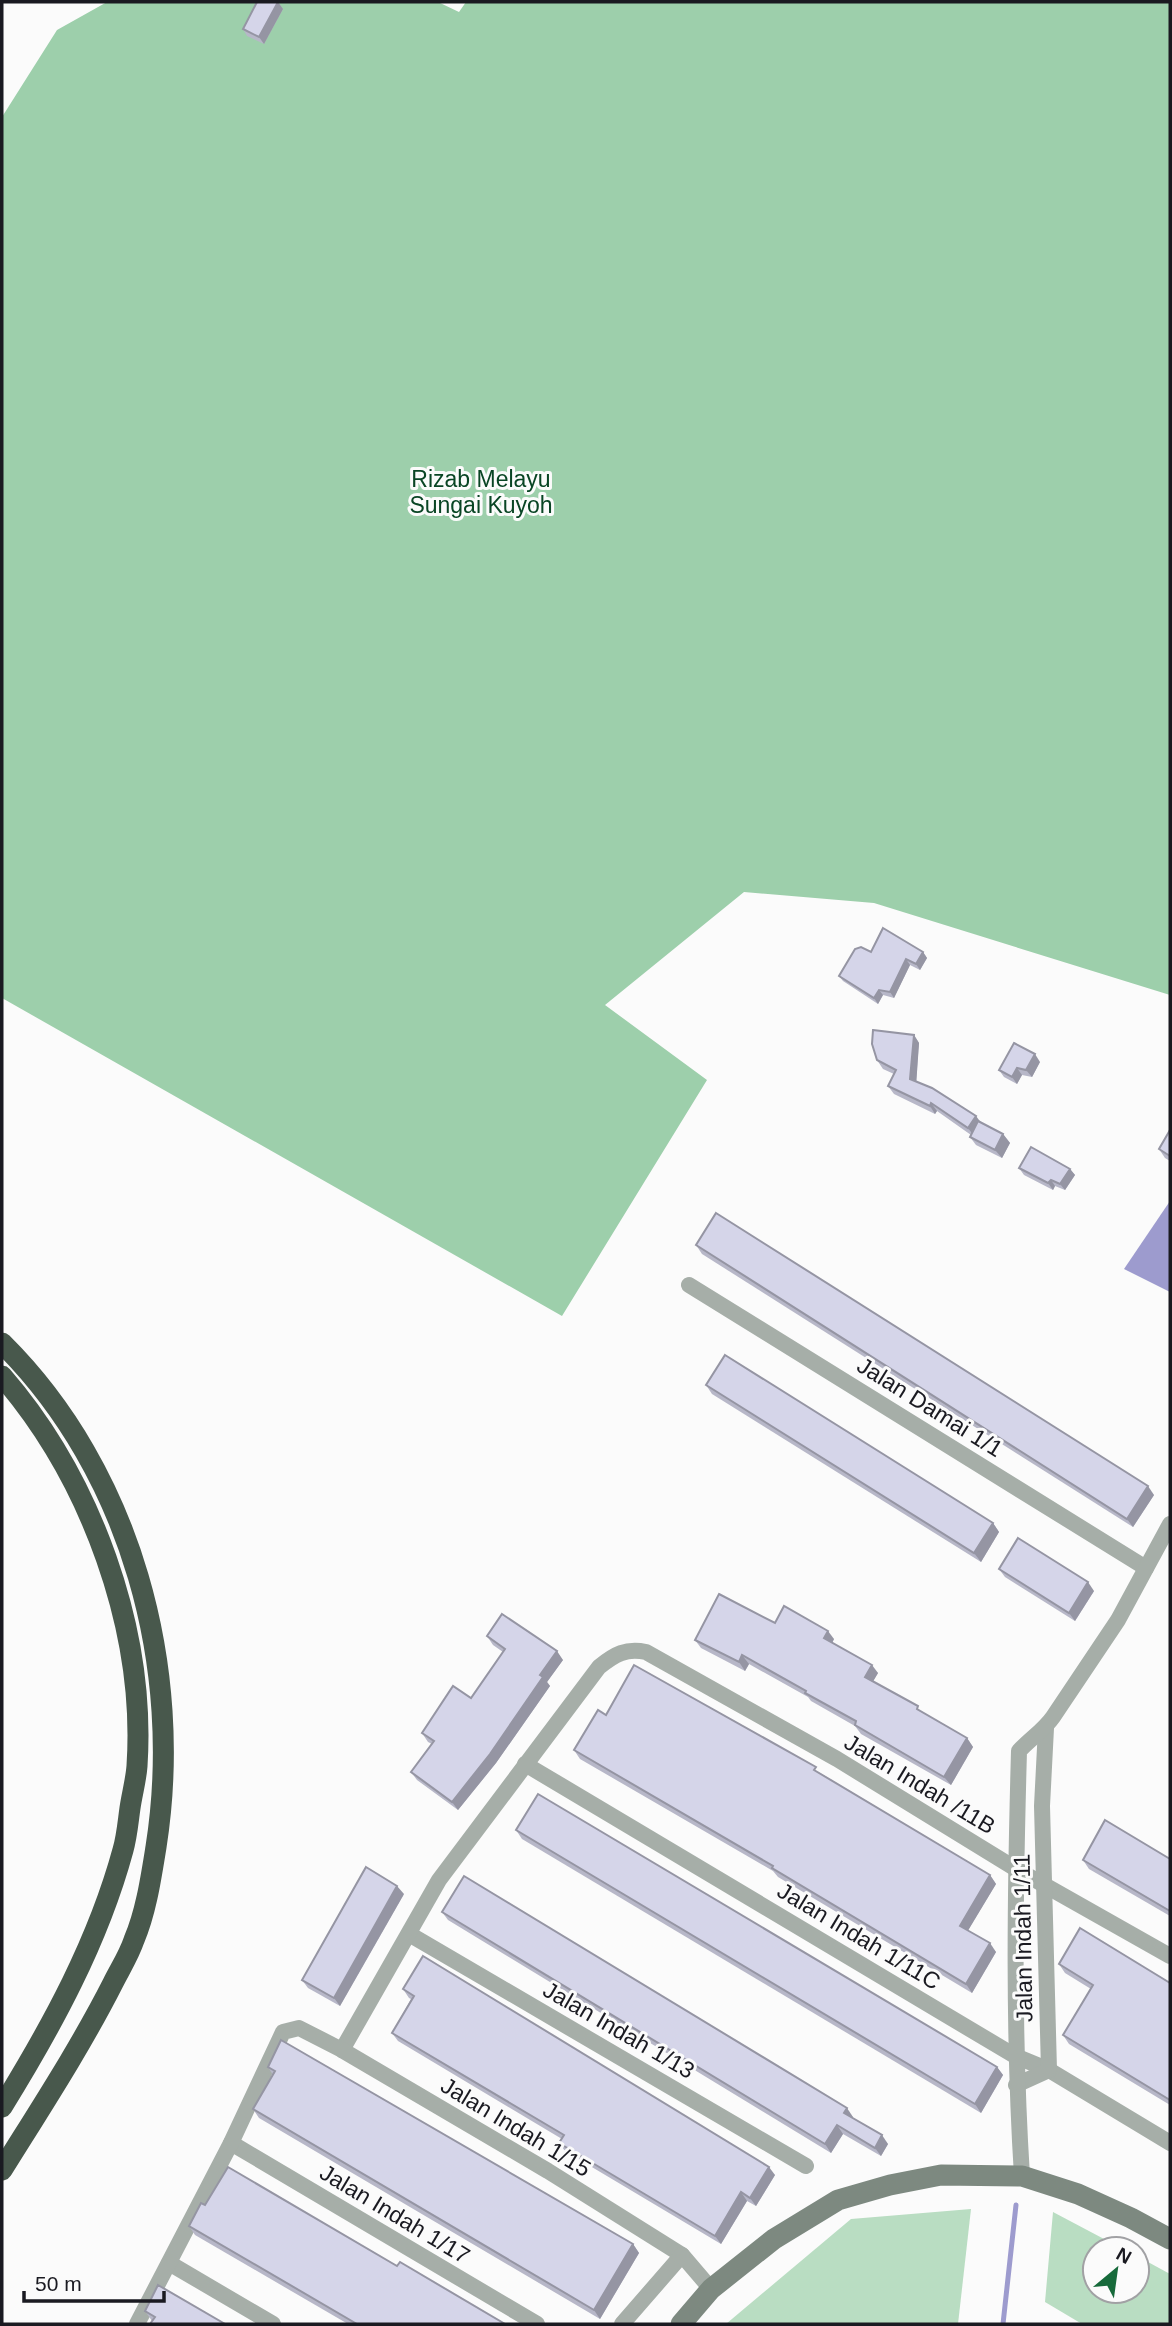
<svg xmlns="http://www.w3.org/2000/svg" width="1172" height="2326" viewBox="0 0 1172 2326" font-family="Arial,sans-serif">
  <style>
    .green { fill: #b9ddc2 }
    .forest { fill: #9dcfab }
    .water { fill: #9d9bce }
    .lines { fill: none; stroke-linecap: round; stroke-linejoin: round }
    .stream { stroke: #9d9bce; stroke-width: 5 }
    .street { stroke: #a6aea8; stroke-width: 16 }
    .secondary { stroke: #7d8980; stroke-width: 21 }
    .highway { stroke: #48584c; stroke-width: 21 }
    .wall { fill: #b7b7c8 }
    .shaded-wall { fill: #9595a3 }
    .building { fill: #d5d5e9; stroke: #9595a3; stroke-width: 2 }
    .labels { text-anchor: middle; stroke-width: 6; stroke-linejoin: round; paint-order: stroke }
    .park-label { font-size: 23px; fill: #094524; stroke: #fbfbfb }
    .street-label { font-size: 23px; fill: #1a1a21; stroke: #fbfbfb }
  </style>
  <rect width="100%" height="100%" fill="#fbfbfb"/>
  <g class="green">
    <path d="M971,2209L958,2324H726L851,2219Z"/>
    <path d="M1053,2212L1123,2249H1095V2291H1137V2256L1170,2274V2324H1082L1045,2302Z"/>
  </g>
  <path class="forest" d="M107,2H438L459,12L466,2H1170V995L874,903L744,892L605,1005L707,1080L562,1316L2,998V117L57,30Z"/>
  <path class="water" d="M1170,1201V1292L1124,1269Z"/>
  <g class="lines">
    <path class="stream" d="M1003,2324L1016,2205"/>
    <g class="street">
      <path d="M689,1285L1146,1568"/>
      <path d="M525,1764L1015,2056L1049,2070L1170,2143"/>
      <path d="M409,1934L806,2166"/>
      <path d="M342,2050L439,1880L599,1667C615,1654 626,1648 646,1652L837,1759L1016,1869L1170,1956"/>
      <path d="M1016,2085L1049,2070L1042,1806L1046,1728"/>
      <path d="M231,2143L537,2324"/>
      <path d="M1022,2176C1013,2034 1015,1893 1019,1751C1030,1739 1044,1730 1053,1717L1118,1620L1170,1524"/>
      <path d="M169,2263L273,2324"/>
      <path d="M137,2324L231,2143L283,2032L299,2028L342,2050L548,2171L682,2255L711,2289"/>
      <path d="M622,2324L682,2255"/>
    </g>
    <path class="secondary" d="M681,2324L711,2289L774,2239L838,2200L890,2185L941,2175L1022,2176L1078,2194L1131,2218L1170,2239"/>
    <g class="highway">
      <path d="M2,1343C132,1472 184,1669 156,1847C151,1878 146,1912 134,1940C129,1955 120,1969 113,1983C80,2048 40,2109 2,2170"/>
      <path d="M2,1376C91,1479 146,1629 137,1766C136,1780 132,1794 130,1808C128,1822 127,1836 123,1850C98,1942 52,2026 2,2107"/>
    </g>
  </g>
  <g class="wall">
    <path d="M278,2L283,9L264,44L247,36L243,29Z"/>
    <path d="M871,952H923L927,958L920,970L910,965L894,998L883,995L878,1004L843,981L839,976Z"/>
    <path d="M914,1035L919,1043L916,1081L980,1122L1003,1134L1010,1143L1002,1158L976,1145L970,1137L971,1135L937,1111L935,1114L894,1094L888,1086L894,1074L883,1069L877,1060Z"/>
    <path d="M1040,1062L1032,1077L1022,1075L1017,1084L1004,1077L999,1070Z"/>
    <path d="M1170,1130V1161L1165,1158L1159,1149Z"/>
    <path d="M1019,1168L1070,1169L1075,1175L1065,1190L1055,1186L1053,1190L1024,1175Z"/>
    <path d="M696,1245L1154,1495L1133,1527L702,1254Z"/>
    <path d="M706,1385L993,1523L999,1532L981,1562L712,1394Z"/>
    <path d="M999,1569L1094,1591L1075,1621L1005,1577Z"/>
    <path d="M775,1623L834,1639L832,1643L878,1673L873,1681L922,1712L967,1738L973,1747L951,1785L861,1734L855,1726L811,1701L808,1697L749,1664L745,1671L701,1648L695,1640Z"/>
    <path d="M487,1636L563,1660L547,1682L550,1686L496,1763L458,1810L417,1780L411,1772L432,1744L428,1742L422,1733L471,1698L503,1652L493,1645Z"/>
    <path d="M606,1715L820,1773L990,1875L996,1884L968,1930L996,1952L972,1993L778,1877L773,1871L580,1759L574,1750Z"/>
    <path d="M516,1830L997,2067L1003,2075L981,2113L522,1839Z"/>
    <path d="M1170,1859V1916L1089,1869L1083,1860Z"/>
    <path d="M404,1894L340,2006L308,1988L302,1980Z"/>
    <path d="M442,1912L853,2117V2118L888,2144L881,2156L843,2134L831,2153L448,1920Z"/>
    <path d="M1059,1964L1170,1983V2105L1069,2044L1063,2035L1091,1989L1065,1973Z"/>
    <path d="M403,1989L775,2175L756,2206L747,2201L721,2244L565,2151L559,2143L562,2139L398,2041L392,2033L411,1999L409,1998Z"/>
    <path d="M268,2067L633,2244L639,2253L600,2319L259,2118L253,2109L273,2075Z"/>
    <path d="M205,2205L397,2266L505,2324H348L195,2235L189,2226Z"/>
    <path d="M145,2311L225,2324L152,2321Z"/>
  </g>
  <g class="shaded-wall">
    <path d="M278,2L283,9L264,44L259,37Z"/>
    <path d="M923,952L927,958L920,970L916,964Z"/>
    <path d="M906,959L910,965L894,998L890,992Z"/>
    <path d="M879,990L883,995L878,1004L874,998Z"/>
    <path d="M914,1035L919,1043L916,1087L910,1079Z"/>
    <path d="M1035,1054L1040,1062L1032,1077L1026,1070Z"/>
    <path d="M1017,1068L1022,1075L1017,1084L1012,1077Z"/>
    <path d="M931,1103L937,1111L935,1114L930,1106Z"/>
    <path d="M976,1116L982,1124L974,1136L968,1128Z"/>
    <path d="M1003,1134L1010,1143L1002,1158L995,1150Z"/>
    <path d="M1070,1169L1075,1175L1065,1190L1060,1184Z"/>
    <path d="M1051,1180L1055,1186L1053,1190L1048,1183Z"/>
    <path d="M1148,1486L1154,1495L1133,1527L1127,1519Z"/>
    <path d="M993,1523L999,1532L981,1562L974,1553Z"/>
    <path d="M1088,1582L1094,1591L1075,1621L1069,1613Z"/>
    <path d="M828,1631L834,1639L830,1647L824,1638Z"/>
    <path d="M557,1651L563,1660L547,1682L550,1686L496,1763L458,1810L452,1802Z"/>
    <path d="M742,1655L749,1664L745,1671L739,1662Z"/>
    <path d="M872,1665L878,1673L871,1685L865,1677Z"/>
    <path d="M967,1738L973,1747L951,1785L944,1777Z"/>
    <path d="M990,1875L996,1884L966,1934L960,1926Z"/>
    <path d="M397,1886L404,1894L340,2006L334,1998Z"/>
    <path d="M990,1943L996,1952L972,1993L966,1984Z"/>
    <path d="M997,2067L1003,2075L981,2113L975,2104Z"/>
    <path d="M847,2108L853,2117L851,2121L844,2113Z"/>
    <path d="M837,2125L843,2134L831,2153L825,2144Z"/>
    <path d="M882,2135L888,2144L881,2156L875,2148Z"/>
    <path d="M769,2167L775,2175L756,2206L750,2198Z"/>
    <path d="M741,2192L747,2201L721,2244L715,2236Z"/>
    <path d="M633,2244L639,2253L600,2319L594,2310Z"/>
  </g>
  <g class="building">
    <path d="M257,2H278L259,37L243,29Z"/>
    <path d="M883,928L923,952L916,964L906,959L890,992L879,990L874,998L839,976L855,949L861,947L871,952Z"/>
    <path d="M873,1030L914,1035L910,1079L932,1088L976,1116L968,1128L931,1103L930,1106L888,1086L896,1070L877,1060L872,1044Z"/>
    <path d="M1014,1043L1035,1054L1026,1070L1017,1068L1012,1077L999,1070Z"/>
    <path d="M978,1121L1003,1134L995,1150L970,1137Z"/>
    <path d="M1170,1130V1156L1159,1149Z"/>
    <path d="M1031,1147L1070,1169L1060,1184L1051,1180L1048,1183L1019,1168Z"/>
    <path d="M716,1213L1148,1486L1127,1519L696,1245Z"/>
    <path d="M725,1355L993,1523L974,1553L706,1385Z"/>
    <path d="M1018,1538L1088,1582L1069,1613L999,1569Z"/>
    <path d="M719,1594L775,1623L784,1606L828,1631L824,1638L872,1665L865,1677L918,1706L917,1709L967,1738L944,1777L855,1725L856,1721L805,1693L806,1691L742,1655L739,1662L695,1640Z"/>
    <path d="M502,1614L557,1651L540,1675L543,1677L490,1754L452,1802L411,1772L434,1741L422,1733L453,1686L471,1698L505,1649L487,1636Z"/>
    <path d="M634,1665L816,1767L814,1770L990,1875L960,1926L990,1943L966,1984L772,1868L773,1866L574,1750L598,1710L606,1715Z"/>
    <path d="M538,1794L997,2067L975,2104L516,1830Z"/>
    <path d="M1105,1820L1170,1859V1911L1083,1860Z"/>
    <path d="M366,1867L397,1886L334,1998L302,1980Z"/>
    <path d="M464,1876L847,2108L844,2113L882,2135L875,2148L837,2125L825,2144L442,1912Z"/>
    <path d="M1080,1928L1170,1983V2100L1063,2035L1093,1985L1059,1964Z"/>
    <path d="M423,1956L769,2167L750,2198L741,2192L715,2236L559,2143L564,2135L392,2033L414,1996L403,1989Z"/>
    <path d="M281,2040L633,2244L594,2310L253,2109L275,2071L268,2067Z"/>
    <path d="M228,2167L397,2266L400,2262L505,2324H357L189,2226L201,2203L205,2205Z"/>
    <path d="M158,2285L225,2324H150L155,2317L145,2311Z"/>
  </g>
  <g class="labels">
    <g class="park-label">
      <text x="481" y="487">Rizab Melayu<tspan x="481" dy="26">Sungai Kuyoh</tspan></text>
    </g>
    <g class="street-label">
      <text transform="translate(930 1407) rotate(32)" y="8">Jalan Damai 1/1</text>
      <text transform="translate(920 1784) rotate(31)" y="8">Jalan Indah /11B</text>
      <text transform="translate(859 1936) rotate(31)" y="8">Jalan Indah 1/11C</text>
      <text transform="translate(1023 1938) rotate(-91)" y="8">Jalan Indah 1/11</text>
      <text transform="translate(619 2030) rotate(30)" y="8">Jalan Indah 1/13</text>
      <text transform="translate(516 2127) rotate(31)" y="8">Jalan Indah 1/15</text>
      <text transform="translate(395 2214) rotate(31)" y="8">Jalan Indah 1/17</text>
    </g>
  </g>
  <rect width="1172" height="2326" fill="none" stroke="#1a1a21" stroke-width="7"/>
  <g transform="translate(1116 2270) rotate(29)"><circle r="33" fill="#fbfbfb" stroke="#a1a1a4" stroke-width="2"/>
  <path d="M0-5L12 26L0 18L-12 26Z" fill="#176a3b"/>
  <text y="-10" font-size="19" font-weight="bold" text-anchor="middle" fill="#1a1a21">N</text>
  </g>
  <path d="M24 2291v10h140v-10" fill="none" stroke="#1a1a21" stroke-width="3.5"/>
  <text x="35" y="2291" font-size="21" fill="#1a1a21" stroke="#fbfbfb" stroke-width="5" paint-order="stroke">50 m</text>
</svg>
